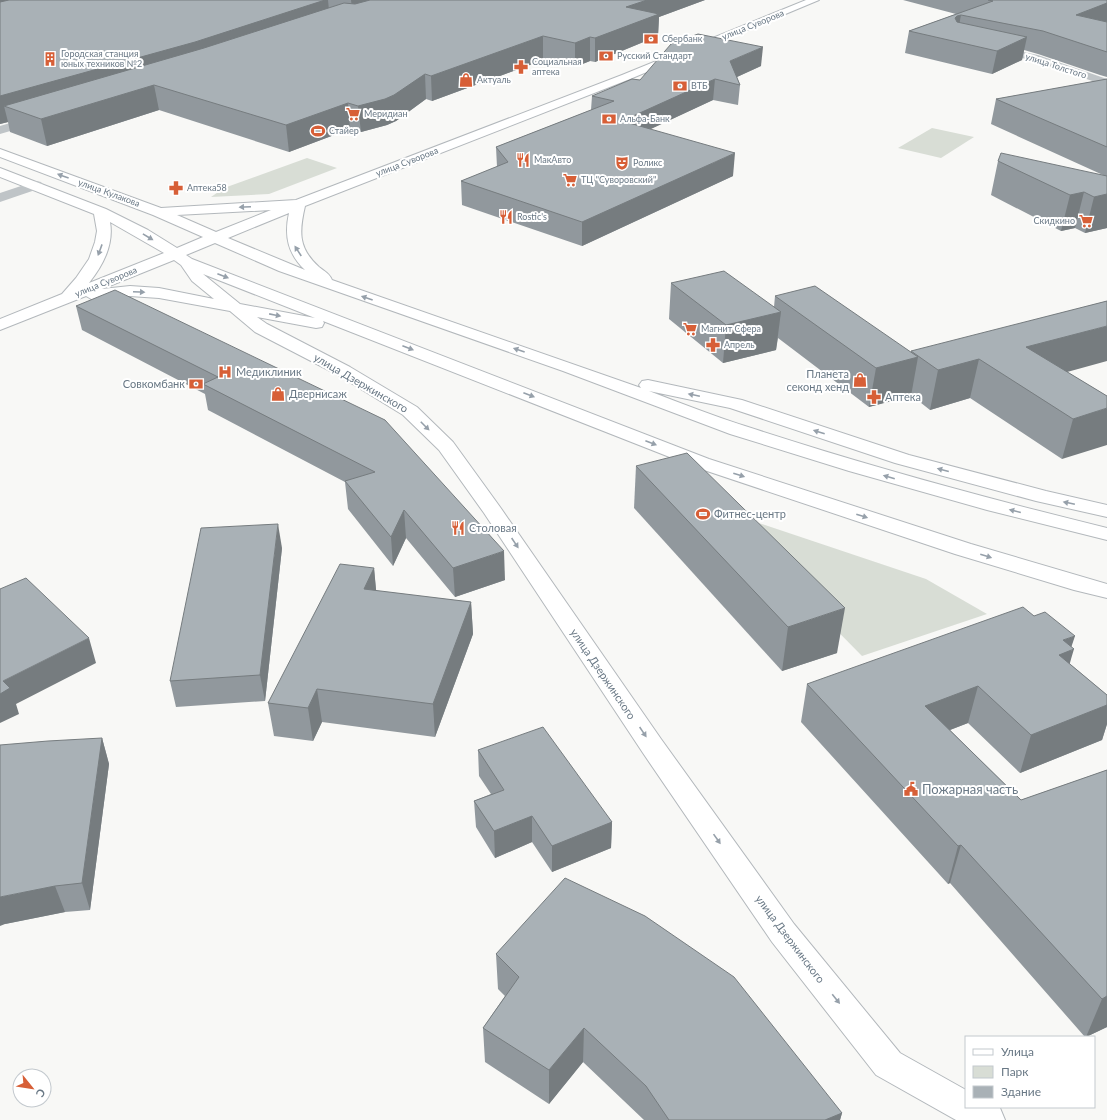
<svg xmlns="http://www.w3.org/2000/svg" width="1107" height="1120" viewBox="0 0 1107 1120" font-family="Lato,sans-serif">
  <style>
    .green { fill: #d8ddd5 }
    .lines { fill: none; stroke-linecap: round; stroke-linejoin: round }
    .major-casing { stroke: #b3b8bc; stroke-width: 2 }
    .minor { fill: #bfc4c7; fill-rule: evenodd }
    .major { fill: #fff; fill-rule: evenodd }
    .wall { fill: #91989d }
    .shaded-wall { fill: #767c7f }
    .building { fill: #a9b1b6; stroke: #767c7f }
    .oneway { fill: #96a0aa }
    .labels { text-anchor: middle; stroke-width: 4; stroke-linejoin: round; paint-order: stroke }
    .far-street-label { font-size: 9px; fill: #697885; stroke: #fff }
    .far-poi-label { font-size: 9px; fill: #697885; stroke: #fff; text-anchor: start }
    .poi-label { font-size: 11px; fill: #697885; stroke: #fff; text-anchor: start }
    .street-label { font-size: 11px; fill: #697885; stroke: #fff }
    .near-poi-label { font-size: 13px; fill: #697885; stroke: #fff; text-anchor: start }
  </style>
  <rect width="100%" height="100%" fill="#f8f8f6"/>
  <g class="green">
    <path d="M932,128L974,137L941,158L898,148Z"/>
    <path d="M307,158L337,168L269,194L211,197L224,188Z"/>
    <path d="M717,509L926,579L987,614L862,656Z"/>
  </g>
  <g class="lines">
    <defs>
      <path id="major" d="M806,0H819L630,79L305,206C299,232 298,248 319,267C324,271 330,274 332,280L641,388L639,385L642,381L648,380L742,400L909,455L1046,491L1107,505V517L1036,501L895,463L730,408L649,391C681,403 713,416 745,426C864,465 985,498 1107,528V540L987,510L849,471L730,434L563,371L279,271L215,243L186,255L192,259L709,459L971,544L1107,584V598L1074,590L955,554L695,467L323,321L324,323L322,327L316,328L257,317L267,324L350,367L417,407L453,442L500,507L661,739L794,924L900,1053L966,1090V1107H998L1000,1108L1005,1120H956L876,1075L772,942L643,753L484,513L439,450L403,415L338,375L255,332L230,311L159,298L130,296L93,300L86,296L0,330V319L62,294L76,278L89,259L95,242L97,231L94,214L0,177V168L106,209L148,230L177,248L203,237L153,215L0,157V149L161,208L296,200L622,75ZM271,210L216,232L177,215ZM289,213C284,236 288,254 305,270L228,238ZM110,222L164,253L89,283C103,265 114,245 110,222ZM174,260L181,265L192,281L214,299L159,288L130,286L102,289ZM203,274L315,318L240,304Z"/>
    </defs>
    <use href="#major" class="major-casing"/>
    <g class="minor">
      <path d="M994,46L1038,55L1107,79V86L1031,60L990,51L989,49L990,47Z"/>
      <path d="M37,115L43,119L41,122L0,134V126Z"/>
      <path d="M36,181L41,182L43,185L41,188L0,202V193Z"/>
    </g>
    <use href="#major" class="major"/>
  </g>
  <g class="wall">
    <path d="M0,0H705L659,17L658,36L595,62L590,61L575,67L543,60L432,101L426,99L396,121L387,125L361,132L350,129L289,152L159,110L47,146L10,132L8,122L0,124Z"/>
    <path d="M903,0H1107V77L1100,75L1038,54L1024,50L1022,60L992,74L905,53L909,31L956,14Z"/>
    <path d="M761,66L737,77L740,85L738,105L713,100L650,129L733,176L582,246L462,205L461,181L497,167L496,147L591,110L592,96L640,80Z"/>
    <path d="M1107,79V228L1085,233L1075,228L1061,231L991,195L998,161L1103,175L991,124L996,99Z"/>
    <path d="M671,283L774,307L775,296L911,352L1107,301L1067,372L1107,396L1062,459L970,398L930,410L911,395L869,407L778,338L776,350L723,363L669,319Z"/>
    <path d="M76,306L385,420L505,580L455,597L406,538L393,566L348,509L345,482L208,410L205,394L82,330Z"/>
    <path d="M636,466L837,653L782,671L634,508Z"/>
    <path d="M282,548L265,701L176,707L170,681Z"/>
    <path d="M374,568L376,591L471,602L473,634L435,737L322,722L313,741L274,736L268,703Z"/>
    <path d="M1071,647L1070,664L1107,695V724L1102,740L1020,773L968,723L950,730L1021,800L1107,770V1027L1086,1037H1085L950,883L948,884L801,722L807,684Z"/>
    <path d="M102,738L109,764L90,910L65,912L5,924Z"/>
    <path d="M478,750L612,822L611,848L552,872L532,842L495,858L476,827L474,801L491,794L479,776Z"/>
    <path d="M496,954L842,1113L840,1120H644L583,1062L549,1104L485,1062L483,1028L505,996L498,989Z"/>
  </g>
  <g class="shaded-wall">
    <path d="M0,0H69L0,16Z"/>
    <path d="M325,0H328L330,21L4,106L8,122L0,124V96Z"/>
    <path d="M351,0H418L353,18Z"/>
    <path d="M647,0H705L659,17L658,36L595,62V38L626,7Z"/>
    <path d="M1107,3V22L1076,15Z"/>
    <path d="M961,15L957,37L955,18L957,16Z"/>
    <path d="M543,36V60L432,101L431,76Z"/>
    <path d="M590,37V61L575,67V43Z"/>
    <path d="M1027,37L1022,60L992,74L997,51Z"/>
    <path d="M763,47L761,66L728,81L730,61Z"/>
    <path d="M425,74L426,99L396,121L387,125L361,132L358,106Z"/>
    <path d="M715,79L713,100L621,143L622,121Z"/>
    <path d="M154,85L159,110L47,146L41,119Z"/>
    <path d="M348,103L350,129L289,152L286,125Z"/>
    <path d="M735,153L733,176L582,246V222Z"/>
    <path d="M1084,192L1075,228L1061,231L1070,195Z"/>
    <path d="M1107,194V228L1085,233L1094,197Z"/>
    <path d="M781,312L776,350L723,363L726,325Z"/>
    <path d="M1107,326V361L1020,385L1026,347Z"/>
    <path d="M918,357L911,396L869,407L876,368Z"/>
    <path d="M979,359L970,398L930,410L938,370Z"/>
    <path d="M1107,408V445L1062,459L1073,419Z"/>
    <path d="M404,510L406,538L393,566L391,537Z"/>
    <path d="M278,524L282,548L265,701L260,675Z"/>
    <path d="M504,551L505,580L455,597L453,568Z"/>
    <path d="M374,568L377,600L364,589Z"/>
    <path d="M471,602L473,634L435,737L433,704Z"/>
    <path d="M845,608L837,653L782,671L788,627Z"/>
    <path d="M1075,636L1070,651L1074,649L1063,686L1047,692L1063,640Z"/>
    <path d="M89,638L96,663L16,704L19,714L0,723V694L3,681Z"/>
    <path d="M978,686L968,723L916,743L925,706Z"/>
    <path d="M317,689L322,722L313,741L308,708Z"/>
    <path d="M1107,705V724L1102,740L1020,773L1031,735Z"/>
    <path d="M102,738L109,764L90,910L82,883Z"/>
    <path d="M532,816V842L495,858L494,831Z"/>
    <path d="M612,822L611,848L552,872V846Z"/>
    <path d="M961,845L950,883L948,884L958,846Z"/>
    <path d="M55,886L65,912L5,924L0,926V897Z"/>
    <path d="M1107,996V1027L1086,1037L1102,999Z"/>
    <path d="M584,1028L583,1062L549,1104V1070Z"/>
    <path d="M842,1113L840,1120H825Z"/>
  </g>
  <g class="building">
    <path d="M9,0H325L195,42L0,96V2Z"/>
    <path d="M370,0H647L626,7L659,14L595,38L590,37L575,43L543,36L431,76L425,74L394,95L385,99L358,106L348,103L286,125L154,85L41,119L4,106L204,48L344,3L355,4Z"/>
    <path d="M988,0H1107V3L1076,15L1107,22V52L1043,31L961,15L957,16L955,18L957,22L1027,37L997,51L909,31L993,1Z"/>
    <path d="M698,34L763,47L730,61L740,85L715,79L622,121L735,153L582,222L461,181L508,162L496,147L614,101L592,96L632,79L640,80L671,44Z"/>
    <path d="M1107,79V147L996,99Z"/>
    <path d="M1001,153L1107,176V194L1094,197L1084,192L1070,195L998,161Z"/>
    <path d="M724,271L781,312L726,325L671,283Z"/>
    <path d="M815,286L918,357L876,368L775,296Z"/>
    <path d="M115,290L385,420L504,551L453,568L404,510L391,537L345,481L375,472L203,384L218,377L76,306Z"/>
    <path d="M1107,301V326L1026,347L1107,396V408L1073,419L979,359L938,370L911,351Z"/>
    <path d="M687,453L845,608L788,627L636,466Z"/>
    <path d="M278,524L260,675L170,681L201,528Z"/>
    <path d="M340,564L374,568L364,589L471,602L433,704L317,689L308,708L268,703Z"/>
    <path d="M26,578L89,638L3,681L10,688L0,694V589Z"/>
    <path d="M1023,607L1034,616L1045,612L1075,636L1063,640L1074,649L1059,655L1107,695V705L1031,735L978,686L925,706L1021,800L1107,770V996L1102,999L961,845L958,846L807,684Z"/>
    <path d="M543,727L612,822L552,846L532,816L494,831L474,801L504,790L478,750Z"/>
    <path d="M102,738L82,883L55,886L0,897V745L48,741Z"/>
    <path d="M565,878L645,916L734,977L842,1113L825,1120H669L646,1086L584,1028L549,1070L483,1028L519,977L496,954Z"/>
  </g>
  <defs><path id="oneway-solid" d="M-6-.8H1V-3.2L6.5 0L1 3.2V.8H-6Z"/></defs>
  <g class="oneway">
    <use href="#oneway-solid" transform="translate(63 176) rotate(-160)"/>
    <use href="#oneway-solid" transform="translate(245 207) rotate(177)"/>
    <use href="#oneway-solid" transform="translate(148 237) rotate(31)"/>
    <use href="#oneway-solid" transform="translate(100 250) rotate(110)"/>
    <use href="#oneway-solid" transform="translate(298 251) rotate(-123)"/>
    <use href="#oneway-solid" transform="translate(223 276) rotate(21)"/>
    <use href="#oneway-solid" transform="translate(139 292) rotate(3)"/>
    <use href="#oneway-solid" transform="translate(367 298) rotate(-161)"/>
    <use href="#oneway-solid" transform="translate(275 315) rotate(11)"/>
    <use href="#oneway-solid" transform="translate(408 348) rotate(21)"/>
    <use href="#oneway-solid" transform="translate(519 350) rotate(-161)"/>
    <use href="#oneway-solid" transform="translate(529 395) rotate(21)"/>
    <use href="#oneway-solid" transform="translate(694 395) rotate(-168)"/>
    <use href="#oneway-solid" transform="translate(425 426) rotate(45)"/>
    <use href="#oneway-solid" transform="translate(819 432) rotate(-162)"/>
    <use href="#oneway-solid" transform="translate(651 443) rotate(21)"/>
    <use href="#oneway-solid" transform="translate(943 470) rotate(-165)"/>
    <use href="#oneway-solid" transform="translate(739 475) rotate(18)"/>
    <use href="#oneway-solid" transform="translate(889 477) rotate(-164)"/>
    <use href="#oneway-solid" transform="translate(1069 503) rotate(-168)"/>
    <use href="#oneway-solid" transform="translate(1015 511) rotate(-166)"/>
    <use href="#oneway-solid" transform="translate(862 516) rotate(18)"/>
    <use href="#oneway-solid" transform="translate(515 543) rotate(56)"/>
    <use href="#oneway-solid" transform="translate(986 556) rotate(17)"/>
    <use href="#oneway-solid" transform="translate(643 732) rotate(56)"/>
    <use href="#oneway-solid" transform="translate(717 839) rotate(55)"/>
    <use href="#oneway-solid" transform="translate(836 999) rotate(51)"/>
  </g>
  <defs>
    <symbol id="bank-bare" viewBox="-9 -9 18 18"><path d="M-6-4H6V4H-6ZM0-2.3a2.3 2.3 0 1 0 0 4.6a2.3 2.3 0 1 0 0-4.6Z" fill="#d75f37" stroke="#fff" stroke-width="2.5" paint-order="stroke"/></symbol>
    <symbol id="building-bare" viewBox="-9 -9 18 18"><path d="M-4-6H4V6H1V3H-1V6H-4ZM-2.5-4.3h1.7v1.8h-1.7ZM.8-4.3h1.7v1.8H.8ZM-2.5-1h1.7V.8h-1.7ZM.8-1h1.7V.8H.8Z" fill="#d75f37" stroke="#fff" stroke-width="2.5" paint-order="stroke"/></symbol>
    <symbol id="pharmacy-bare" viewBox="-9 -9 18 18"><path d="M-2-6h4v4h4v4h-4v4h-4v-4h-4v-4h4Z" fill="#d75f37" stroke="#fff" stroke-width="2.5" paint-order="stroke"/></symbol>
    <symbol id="shop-bare" viewBox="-9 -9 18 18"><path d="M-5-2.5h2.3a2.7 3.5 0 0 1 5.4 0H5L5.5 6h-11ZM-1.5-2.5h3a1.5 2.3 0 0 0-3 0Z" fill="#d75f37" stroke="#fff" stroke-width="2.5" paint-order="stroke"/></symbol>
    <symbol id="supermarket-bare" viewBox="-9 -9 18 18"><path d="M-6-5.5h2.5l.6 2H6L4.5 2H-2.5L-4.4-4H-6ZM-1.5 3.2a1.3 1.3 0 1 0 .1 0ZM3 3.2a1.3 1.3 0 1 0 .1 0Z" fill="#d75f37" stroke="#fff" stroke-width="2.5" paint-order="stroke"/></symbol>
    <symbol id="stadium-bare" viewBox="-9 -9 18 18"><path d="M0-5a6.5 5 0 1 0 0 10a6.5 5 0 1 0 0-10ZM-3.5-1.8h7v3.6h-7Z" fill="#d75f37" stroke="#fff" stroke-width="2.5" paint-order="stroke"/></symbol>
    <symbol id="restaurant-bare" viewBox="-9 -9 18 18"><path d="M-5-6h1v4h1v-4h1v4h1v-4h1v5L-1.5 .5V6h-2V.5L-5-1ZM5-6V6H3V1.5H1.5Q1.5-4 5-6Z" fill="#d75f37" stroke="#fff" stroke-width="2.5" paint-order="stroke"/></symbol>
    <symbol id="theatre-bare" viewBox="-9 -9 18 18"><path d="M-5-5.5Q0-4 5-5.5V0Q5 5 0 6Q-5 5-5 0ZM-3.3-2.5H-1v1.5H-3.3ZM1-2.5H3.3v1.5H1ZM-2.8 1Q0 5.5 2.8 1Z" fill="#d75f37" stroke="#fff" stroke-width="2.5" paint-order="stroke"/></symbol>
    <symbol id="hospital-bare" viewBox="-9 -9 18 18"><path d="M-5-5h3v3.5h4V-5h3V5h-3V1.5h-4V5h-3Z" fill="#d75f37" stroke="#fff" stroke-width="2.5" paint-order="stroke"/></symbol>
    <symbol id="civic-bare" viewBox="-9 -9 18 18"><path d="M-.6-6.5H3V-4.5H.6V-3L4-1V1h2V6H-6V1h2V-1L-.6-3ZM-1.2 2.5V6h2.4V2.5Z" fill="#d75f37" stroke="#fff" stroke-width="2.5" paint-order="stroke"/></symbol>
  </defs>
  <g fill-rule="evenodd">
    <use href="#bank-bare" x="641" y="29" width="20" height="20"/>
    <use href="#bank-bare" x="596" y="46" width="20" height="20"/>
    <use href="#building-bare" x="40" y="49" width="20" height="20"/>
    <use href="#pharmacy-bare" x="511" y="57" width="20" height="20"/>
    <use href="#shop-bare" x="456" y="70" width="20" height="20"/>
    <use href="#bank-bare" x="670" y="76" width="20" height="20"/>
    <use href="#supermarket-bare" x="343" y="104" width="20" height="20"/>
    <use href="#bank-bare" x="599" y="109" width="20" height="20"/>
    <use href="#stadium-bare" x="308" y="121" width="20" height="20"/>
    <use href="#restaurant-bare" x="513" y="150" width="20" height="20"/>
    <use href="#theatre-bare" x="612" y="153" width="20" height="20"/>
    <use href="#supermarket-bare" x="560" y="170" width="20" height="20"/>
    <use href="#pharmacy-bare" x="166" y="178" width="20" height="20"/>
    <use href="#restaurant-bare" x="496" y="207" width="20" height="20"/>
    <use href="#supermarket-bare" x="1076" y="211" width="20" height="20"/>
    <use href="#supermarket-bare" x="680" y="319" width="20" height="20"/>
    <use href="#pharmacy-bare" x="703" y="335" width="20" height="20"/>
    <use href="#hospital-bare" x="215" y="362" width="20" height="20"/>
    <use href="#shop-bare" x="850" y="370" width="20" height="20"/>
    <use href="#bank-bare" x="186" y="374" width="20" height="20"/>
    <use href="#shop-bare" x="268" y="384" width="20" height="20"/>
    <use href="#pharmacy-bare" x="864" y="387" width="20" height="20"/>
    <use href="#stadium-bare" x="693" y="504" width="20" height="20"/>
    <use href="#restaurant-bare" x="448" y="518" width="20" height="20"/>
    <use href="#civic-bare" x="901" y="779" width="20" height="20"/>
  </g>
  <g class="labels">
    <g class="far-street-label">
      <text transform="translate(753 25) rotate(-22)" y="3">улица Суворова</text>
      <text transform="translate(1056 66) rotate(18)" y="3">улица Толстого</text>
      <text transform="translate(407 162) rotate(-21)" y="3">улица Суворова</text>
      <text transform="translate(109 193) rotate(20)" y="3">улица Кулакова</text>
      <text transform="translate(106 282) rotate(-22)" y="3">улица Суворова</text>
    </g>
    <g class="far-poi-label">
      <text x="662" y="42">Сбербанк</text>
      <text x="61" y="57">Городская станция<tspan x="61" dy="10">юных техников №2</tspan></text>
      <text x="617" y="59">Русский Стандарт</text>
      <text x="532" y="65">Социальная<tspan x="532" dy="10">аптека</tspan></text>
      <text x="477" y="83">Актуаль</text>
      <text x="691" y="89">ВТБ</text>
      <text x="364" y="117">Меридиан</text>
      <text x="620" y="122">Альфа-Банк</text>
      <text x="329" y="134">Стайер</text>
      <text x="534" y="163">МакАвто</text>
      <text x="633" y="166">Роликс</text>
      <text x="581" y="183">ТЦ "Суворовский"</text>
      <text x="187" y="191">Аптека58</text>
      <text x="517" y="220">Rostic's</text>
      <text x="1075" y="224" text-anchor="end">Скидкино</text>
      <text x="701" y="332">Магнит Сфера</text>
      <text x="724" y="348">Апрель</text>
    </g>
    <g class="poi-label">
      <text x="236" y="376">Медиклиник</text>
      <text x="849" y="378" text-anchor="end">Планета<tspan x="849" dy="13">секонд хенд</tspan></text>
      <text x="185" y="388" text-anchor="end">Совкомбанк</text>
      <text x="289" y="398">Двернисаж</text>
      <text x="885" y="401">Аптека</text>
      <text x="714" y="518">Фитнес-центр</text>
      <text x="469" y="532">Столовая</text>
    </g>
    <g class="street-label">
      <text transform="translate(361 383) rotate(30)" y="4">улица Дзержинского</text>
      <text transform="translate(603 674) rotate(56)" y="4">улица Дзержинского</text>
      <text transform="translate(790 939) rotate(53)" y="4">улица Дзержинского</text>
    </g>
    <g class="near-poi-label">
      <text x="922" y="794">Пожарная часть</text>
    </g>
  </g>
  <rect x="965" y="1036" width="130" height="72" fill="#ffffff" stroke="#c3c9ce"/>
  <rect x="973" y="1049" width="20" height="6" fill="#ffffff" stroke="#c3c9ce"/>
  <text x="1001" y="1056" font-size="12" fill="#697885">Улица</text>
  <rect x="973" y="1066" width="20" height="12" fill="#d8ddd5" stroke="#c3c9ce"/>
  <text x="1001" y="1076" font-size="12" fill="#697885">Парк</text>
  <rect x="973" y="1086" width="20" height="12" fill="#a9b1b6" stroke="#c3c9ce"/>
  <text x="1001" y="1096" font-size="12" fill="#697885">Здание</text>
  <g transform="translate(32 1088) rotate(120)"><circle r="19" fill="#ffffff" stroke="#c3c9ce"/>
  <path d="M0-3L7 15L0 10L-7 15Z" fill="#d75f37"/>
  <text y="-6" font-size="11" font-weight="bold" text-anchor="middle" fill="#697885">С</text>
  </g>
</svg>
